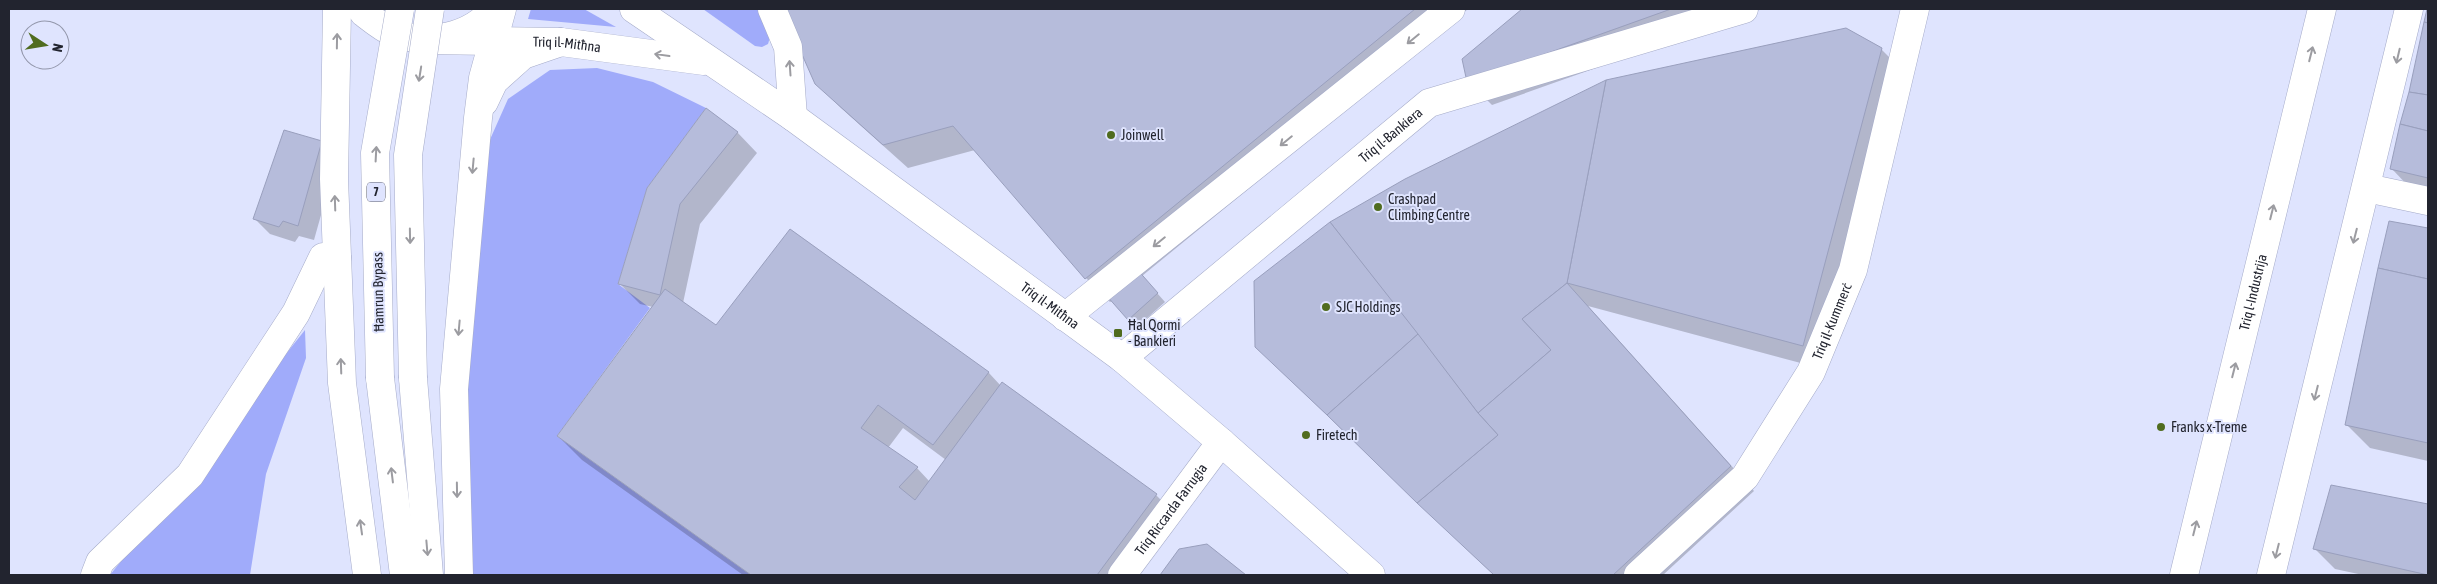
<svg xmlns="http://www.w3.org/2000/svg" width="2437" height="584" viewBox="0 0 2437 584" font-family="'Asap Condensed',sans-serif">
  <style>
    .green { fill: #a0abfa }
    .shadow { fill: #0003; fill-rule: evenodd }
    .building { fill: #b6bcdb; stroke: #999fbd }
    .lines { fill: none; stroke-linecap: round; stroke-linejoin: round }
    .minor-casing { stroke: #a5abc9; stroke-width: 29 }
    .major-casing { stroke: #a5abc9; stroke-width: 29 }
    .highway-casing { stroke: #a5abc9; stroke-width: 29 }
    .minor { stroke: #fff; stroke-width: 28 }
    .major { stroke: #fff; stroke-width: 28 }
    .highway { stroke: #fff; stroke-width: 28 }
    .highway-bridge-casing { stroke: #a5abc9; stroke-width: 29; stroke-linecap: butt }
    .highway-bridge { stroke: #fff; stroke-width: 28 }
    .oneway { stroke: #9c9ca1 }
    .poi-dot { fill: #506c1f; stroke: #dfe4fe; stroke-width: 2 }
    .labels { text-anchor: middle; stroke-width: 4; stroke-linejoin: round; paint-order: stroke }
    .shield { fill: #dfe4fe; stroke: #5b5e6d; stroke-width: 1 }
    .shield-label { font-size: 12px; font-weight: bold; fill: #22242f }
    .street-label { font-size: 14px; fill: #22242f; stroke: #dfe4fe }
    .poi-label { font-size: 14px; fill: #22242f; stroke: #dfe4fe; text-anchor: start }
  </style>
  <rect width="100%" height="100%" fill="#dfe4fe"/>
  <g class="green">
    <path d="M531,9H584L616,27L528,19Z"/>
    <path d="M703,9H761L771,34L768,44L762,47L755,46Z"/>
    <path d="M597,68L653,82L706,108L647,188L618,284L650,308L557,436L751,575H471L465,368L488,144L508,99L550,70Z"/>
    <path d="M305,330L306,358L266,474L250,575H110Z"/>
  </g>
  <g class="shadow">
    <path d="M783,9H1468L1142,276L1165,302L1137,327L1112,301L1110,302L1086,278L975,150L908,168L841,108L816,83Z"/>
    <path d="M1524,9H1762L1492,105L1468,81L1463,59Z"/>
    <path d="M2428,9V193L2412,190L2392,169Z"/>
    <path d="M1881,49L1905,73L1827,370L1588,306L1754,491L1663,575H1494L1284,374Z"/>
    <path d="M737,132L757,153L700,224L683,303L717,327L791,230L989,373L1001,386L1156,495L1180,519L1139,575H743L582,460L558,436L653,307L640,304L619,283L648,188ZM903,428L946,460L930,482L917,468L888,448Z"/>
    <path d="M321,142L337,158L314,240L299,236L295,242L270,234L255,219Z"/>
    <path d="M2390,222L2428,230V461L2370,448L2346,424Z"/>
    <path d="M2332,486L2428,505V575H2363L2335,569L2314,548Z"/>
    <path d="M1207,546L1244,575H1161L1180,550Z"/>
  </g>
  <g class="building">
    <path d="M782,9H1415L1085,279L953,126L883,145L815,84Z"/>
    <path d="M1522,9H1671L1467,82L1462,59Z"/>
    <path d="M2427,9H2428V23L2424,22Z"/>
    <path d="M2424,22L2428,23V95L2409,92Z"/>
    <path d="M1846,28L1882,48L1803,346L1567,283L1606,80Z"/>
    <path d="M1606,80L1567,283L1522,319L1551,350L1478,413L1330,222L1405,179Z"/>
    <path d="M2409,92L2428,95V131L2400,124Z"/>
    <path d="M706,108L738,132L680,204L660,295L618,284L647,188Z"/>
    <path d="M2400,124L2428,131V178L2390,169Z"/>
    <path d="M284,130L322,141L298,226L283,221L279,227L253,219Z"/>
    <path d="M2389,221L2428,228V279L2378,268Z"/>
    <path d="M1330,222L1418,334L1327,415L1255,347L1254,281Z"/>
    <path d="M790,229L989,372L933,445L878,405L861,428L918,467L899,487L915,500L1002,382L1157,494L1097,575H751L557,436L665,289L716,325Z"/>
    <path d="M1136,268L1158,293L1128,320L1106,295Z"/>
    <path d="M2378,268L2428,279V443L2345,425Z"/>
    <path d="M1567,283L1731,466L1613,575H1494L1417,503L1498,435L1478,413L1551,350L1522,319Z"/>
    <path d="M1418,334L1478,413L1498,435L1417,503L1327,415Z"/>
    <path d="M2331,485L2428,504V575L2313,549Z"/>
    <path d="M1207,544L1246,575H1160L1179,549Z"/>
  </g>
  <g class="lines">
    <defs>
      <g id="minor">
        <path d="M772,9L788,47L793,117"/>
        <path d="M2367,188L2428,201"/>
        <path d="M1065,317L1451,9"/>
        <path id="s1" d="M1122,358L1429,103L1744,9"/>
        <path d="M95,575L100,562L190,475L296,313L323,257L337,258"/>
        <path id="s2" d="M1122,575L1221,442"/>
        <path id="s3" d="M1638,575L1745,477L1811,372L1853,270L1915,9"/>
        <path id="s4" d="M2184,575L2322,9"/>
        <path d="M2271,575L2409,9"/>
      </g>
      <g id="major">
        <path d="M361,9L364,13C373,20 384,29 394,33C429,45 470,38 494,9"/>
        <path id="s5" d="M634,9L793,117L1122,358L1221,442L1371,575"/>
        <path id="s6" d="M425,40L561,42L704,61"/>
      </g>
      <g id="highway">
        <path d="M337,9L334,179L342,383L367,575"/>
        <path d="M484,102L494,81L523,55L561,42"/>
        <path d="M380,378L404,575"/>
        <path d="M413,378L429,575"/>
        <path d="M459,575L454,389L478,118L483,78L502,9"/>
      </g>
    </defs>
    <use href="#minor" class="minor-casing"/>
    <use href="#major" class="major-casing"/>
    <use href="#highway" class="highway-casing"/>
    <use href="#minor" class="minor"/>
    <use href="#major" class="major"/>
    <use href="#highway" class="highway"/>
    <defs>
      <g id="highway-bridge">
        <path d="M380,378L375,153L400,9"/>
        <path d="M413,378L408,155L430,9"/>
      </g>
    </defs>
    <use href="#highway-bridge" class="highway-bridge-casing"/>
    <use href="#highway-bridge" class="highway-bridge"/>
  </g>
  <defs><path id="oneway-shaft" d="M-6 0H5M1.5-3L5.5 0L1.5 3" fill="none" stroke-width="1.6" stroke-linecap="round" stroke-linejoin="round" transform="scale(1.25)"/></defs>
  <g class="oneway">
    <use href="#oneway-shaft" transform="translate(1413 39) rotate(141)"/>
    <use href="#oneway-shaft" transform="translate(337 41) rotate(-89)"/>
    <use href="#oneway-shaft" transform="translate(2311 54) rotate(-76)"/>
    <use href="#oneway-shaft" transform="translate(662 55) rotate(-172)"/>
    <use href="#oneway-shaft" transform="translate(2398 56) rotate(103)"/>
    <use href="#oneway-shaft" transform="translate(790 68) rotate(-94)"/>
    <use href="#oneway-shaft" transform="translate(420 74) rotate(99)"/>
    <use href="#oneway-shaft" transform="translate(1286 141) rotate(141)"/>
    <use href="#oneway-shaft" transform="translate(376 154) rotate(-87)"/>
    <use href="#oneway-shaft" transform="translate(473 166) rotate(95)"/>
    <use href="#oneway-shaft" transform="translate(335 203) rotate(-92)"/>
    <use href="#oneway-shaft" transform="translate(2272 212) rotate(-76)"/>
    <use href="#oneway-shaft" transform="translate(410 236) rotate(89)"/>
    <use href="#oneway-shaft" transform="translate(2355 236) rotate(104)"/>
    <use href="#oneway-shaft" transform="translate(1159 242) rotate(141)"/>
    <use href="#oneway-shaft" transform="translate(459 328) rotate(95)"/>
    <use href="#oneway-shaft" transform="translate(341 366) rotate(-92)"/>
    <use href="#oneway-shaft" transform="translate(2234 370) rotate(-76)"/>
    <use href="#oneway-shaft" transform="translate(2316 393) rotate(104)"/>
    <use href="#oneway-shaft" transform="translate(392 475) rotate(-97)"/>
    <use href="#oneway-shaft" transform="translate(457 490) rotate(89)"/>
    <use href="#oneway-shaft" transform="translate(361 527) rotate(-98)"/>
    <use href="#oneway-shaft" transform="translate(2195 528) rotate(-76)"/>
    <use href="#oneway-shaft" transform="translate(427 548) rotate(85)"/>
    <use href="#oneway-shaft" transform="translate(2277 551) rotate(104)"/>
  </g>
  <g class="poi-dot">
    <circle cx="1111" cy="135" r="5"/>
    <circle cx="1378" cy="207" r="5"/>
    <circle cx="1326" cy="307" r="5"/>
    <rect x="1113" y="328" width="10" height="10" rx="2.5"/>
    <circle cx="2161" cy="427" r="5"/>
    <circle cx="1306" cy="435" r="5"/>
  </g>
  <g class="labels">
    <rect class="shield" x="367" y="182.5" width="18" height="19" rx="4"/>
    <g class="shield-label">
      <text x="376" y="196">7</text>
    </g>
    <g class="street-label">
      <text dy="5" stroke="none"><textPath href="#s6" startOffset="142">Triq il-Mitħna</textPath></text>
      <text dy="5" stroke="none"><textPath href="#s1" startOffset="349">Triq il-Bankiera</textPath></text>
      <text transform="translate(378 292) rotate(-91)" y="5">Ħamrun Bypass</text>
      <text dy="5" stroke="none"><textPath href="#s4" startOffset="291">Triq l-Industrija</textPath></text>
      <text dy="5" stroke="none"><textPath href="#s5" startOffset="511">Triq il-Mitħna</textPath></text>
      <text dy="5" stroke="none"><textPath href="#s3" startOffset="324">Triq il-Kummerċ</textPath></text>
      <text dy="5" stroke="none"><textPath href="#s2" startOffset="82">Triq Riccarda Farrugia</textPath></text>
    </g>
    <g class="poi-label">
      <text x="1121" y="140">Joinwell</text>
      <text x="1388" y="204">Crashpad<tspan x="1388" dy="16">Climbing Centre</tspan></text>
      <text x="1336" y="312">SJC Holdings</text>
      <text x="1128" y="330">Ħal Qormi<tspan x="1128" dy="16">- Bankieri</tspan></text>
      <text x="2171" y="432">Franks x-Treme</text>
      <text x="1316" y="440">Firetech</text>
    </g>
  </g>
  <rect width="2437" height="584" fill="none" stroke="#22242f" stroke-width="20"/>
  <g transform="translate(45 45) rotate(102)"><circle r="24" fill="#dfe4fe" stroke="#9397ab"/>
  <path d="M0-4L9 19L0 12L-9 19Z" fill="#506c1f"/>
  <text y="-8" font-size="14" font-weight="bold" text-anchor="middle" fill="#22242f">N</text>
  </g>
</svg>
